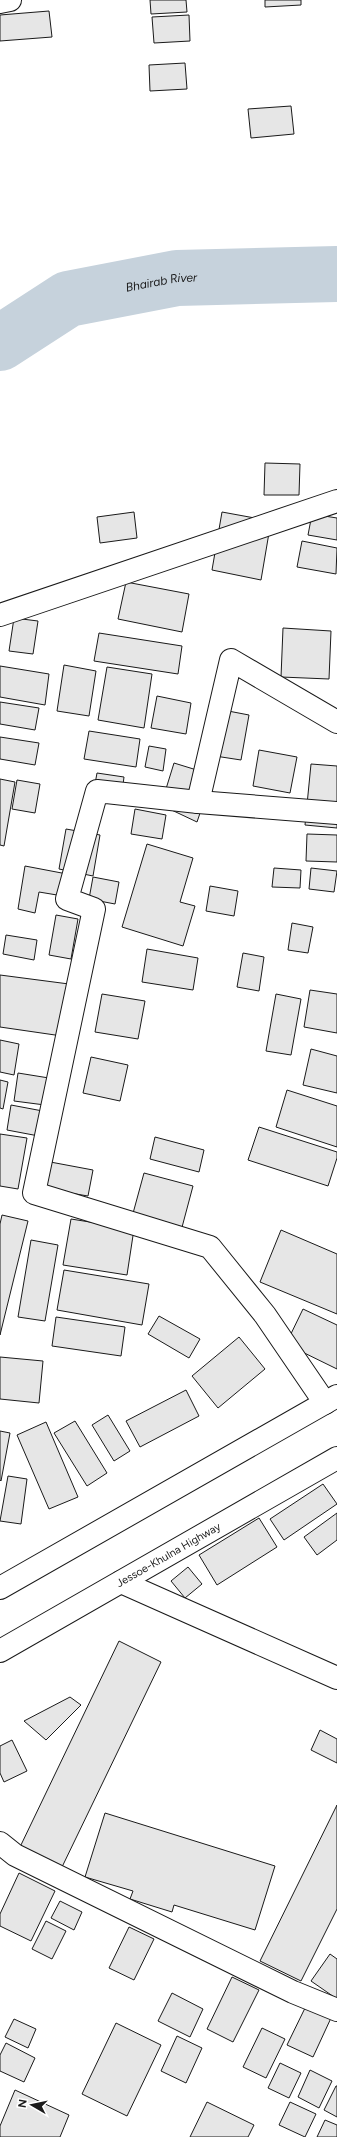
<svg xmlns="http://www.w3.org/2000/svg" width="337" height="2137" viewBox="0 0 337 2137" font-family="Figtree,sans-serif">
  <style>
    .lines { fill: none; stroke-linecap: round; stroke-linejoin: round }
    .river { stroke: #c6d2dc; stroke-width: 56 }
    .building { fill: #e6e6e6; stroke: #1a1a1a }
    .minor-casing { stroke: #1a1a1a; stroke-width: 24 }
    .trunk-casing { stroke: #1a1a1a; stroke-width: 24 }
    .minor { stroke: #fff; stroke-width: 22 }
    .trunk { stroke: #fff; stroke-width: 22 }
    .labels { text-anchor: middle; stroke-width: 3; stroke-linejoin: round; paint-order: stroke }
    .street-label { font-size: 11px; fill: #1a1a1a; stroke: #fff }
    .water-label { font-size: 12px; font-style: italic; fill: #1a1a1a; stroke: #fff }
  </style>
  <rect width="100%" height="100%" fill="#fff"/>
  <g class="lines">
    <path class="river" id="s1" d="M0,343L68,299L177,278L337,274"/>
  </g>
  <g class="building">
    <path d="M150,0H186L187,12L151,14Z"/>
    <path d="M265,0H301V5L265,7Z"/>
    <path d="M49,11L52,37L0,41V15Z"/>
    <path d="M189,15L190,41L154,43L152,17Z"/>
    <path d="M185,63L187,89L150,91L149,65Z"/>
    <path d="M291,106L294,134L251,138L248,109Z"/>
    <path d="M265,463L300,464L299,495H264Z"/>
    <path d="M134,512L137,538L100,543L97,517Z"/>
    <path d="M222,512L271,521L261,580L212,570Z"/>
    <path d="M312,514L337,518V540L308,535Z"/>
    <path d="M302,541L337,548L336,574L297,567Z"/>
    <path d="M126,582L189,594L182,632L118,619Z"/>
    <path d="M14,618L38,621L33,654L9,651Z"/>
    <path d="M283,628L331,631L329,679L281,677Z"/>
    <path d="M99,633L182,646L178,674L94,661Z"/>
    <path d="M64,665L96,671L89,716L57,711Z"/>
    <path d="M0,666L49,674L45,705L0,697Z"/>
    <path d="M107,667L152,674L144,728L98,720Z"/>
    <path d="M157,696L191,703L186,734L151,728Z"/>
    <path d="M0,702L39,708L35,730L0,724Z"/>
    <path d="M223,710L249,715L241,760L215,756Z"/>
    <path d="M89,731L140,739L136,767L84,759Z"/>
    <path d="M0,737L39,743L35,765L0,759Z"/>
    <path d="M149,746L166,749L163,771L145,767Z"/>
    <path d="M259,750L297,757L290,793L253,786Z"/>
    <path d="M174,763L213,775L197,822L161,805Z"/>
    <path d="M311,764L337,766V828L305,825Z"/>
    <path d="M97,773L124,777L121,800L93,795Z"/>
    <path d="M0,779L15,782L4,846L0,845Z"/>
    <path d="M17,780L40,784L35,813L12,809Z"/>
    <path d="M135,809L166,815L162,839L131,834Z"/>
    <path d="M66,829L100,835L93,876L59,869Z"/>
    <path d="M307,834L337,835V862L306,861Z"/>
    <path d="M147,844L193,858L180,902L195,906L183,946L122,927Z"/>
    <path d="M25,866L67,874L63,896L39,892L35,913L18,909Z"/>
    <path d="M274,868L301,870L300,888L272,887Z"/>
    <path d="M311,868L337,871L334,892L309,889Z"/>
    <path d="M93,877L119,882L115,904L89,899Z"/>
    <path d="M210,886L238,891L234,916L206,911Z"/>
    <path d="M56,915L78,919L71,959L49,955Z"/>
    <path d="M292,923L313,927L308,953L288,950Z"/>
    <path d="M6,935L37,940L34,960L3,954Z"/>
    <path d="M147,949L198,958L193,990L142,982Z"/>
    <path d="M243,953L264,957L259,991L237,987Z"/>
    <path d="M0,975L69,984L62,1036L0,1027Z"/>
    <path d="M310,990L337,994V1033L304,1027Z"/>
    <path d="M102,994L145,1001L138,1039L95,1032Z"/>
    <path d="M276,994L301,999L291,1055L266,1051Z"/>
    <path d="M0,1040L19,1044L14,1075L0,1072Z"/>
    <path d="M311,1049L337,1056V1093L303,1085Z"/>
    <path d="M91,1057L128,1065L120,1101L83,1093Z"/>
    <path d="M18,1073L49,1078L45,1105L14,1101Z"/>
    <path d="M0,1080L8,1082L3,1109L0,1108Z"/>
    <path d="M287,1090L337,1106V1147L276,1127Z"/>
    <path d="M11,1105L48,1112L44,1137L7,1130Z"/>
    <path d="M259,1127L337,1152V1158L328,1186L248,1160Z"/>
    <path d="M0,1134L27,1138L18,1189L0,1186Z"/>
    <path d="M155,1137L204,1150L199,1172L150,1159Z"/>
    <path d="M45,1161L93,1170L88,1196L40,1188Z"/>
    <path d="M144,1173L193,1186L181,1231L132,1217Z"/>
    <path d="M2,1215L28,1221L0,1335V1224Z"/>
    <path d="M71,1219L134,1229L127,1275L63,1265Z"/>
    <path d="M281,1230L337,1254V1314L260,1282Z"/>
    <path d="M31,1240L58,1245L45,1321L18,1317Z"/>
    <path d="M64,1270L149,1284L142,1325L57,1310Z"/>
    <path d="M303,1309L337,1325V1369L286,1344Z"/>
    <path d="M159,1316L200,1339L189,1358L148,1334Z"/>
    <path d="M56,1317L125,1327L121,1356L52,1346Z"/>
    <path d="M239,1337L265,1369L218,1408L192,1376Z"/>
    <path d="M0,1357L43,1361L39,1403L0,1399Z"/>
    <path d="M186,1390L199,1416L140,1447L126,1421Z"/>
    <path d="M108,1415L130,1451L114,1461L92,1425Z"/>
    <path d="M75,1421L107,1473L87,1486L54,1433Z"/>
    <path d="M46,1422L78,1497L49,1509L17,1435Z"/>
    <path d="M0,1431L10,1433L1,1481L0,1480Z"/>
    <path d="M8,1476L27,1479L21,1524L0,1521Z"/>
    <path d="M323,1484L337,1504L284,1540L270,1519Z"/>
    <path d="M337,1513V1540L317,1555L304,1537Z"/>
    <path d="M259,1518L277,1547L217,1585L199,1555Z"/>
    <path d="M188,1567L202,1584L185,1598L171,1581Z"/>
    <path d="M119,1641L161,1662L62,1867L20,1847Z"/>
    <path d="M70,1697L81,1705L46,1740L24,1721Z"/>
    <path d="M320,1730L337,1739V1763L311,1750Z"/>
    <path d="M12,1740L27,1771L4,1782L0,1773V1746Z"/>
    <path d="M337,1805V1909L301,1981L260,1961Z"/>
    <path d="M105,1813L275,1866L255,1930L174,1905L172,1912L130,1899L133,1891L85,1877Z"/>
    <path d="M19,1873L55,1891L31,1941L0,1926V1914Z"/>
    <path d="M60,1901L82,1912L74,1930L51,1918Z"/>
    <path d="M46,1921L66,1931L52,1959L32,1949Z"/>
    <path d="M129,1927L154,1939L134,1980L109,1968Z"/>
    <path d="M330,1954L337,1959V1999L311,1981Z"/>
    <path d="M232,1977L259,1990L233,2042L207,2029Z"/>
    <path d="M172,1993L203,2009L190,2037L158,2021Z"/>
    <path d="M306,2006L331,2018L313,2057L287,2045Z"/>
    <path d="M14,2019L36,2029L28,2048L5,2037Z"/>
    <path d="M116,2023L161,2045L127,2116L82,2094Z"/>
    <path d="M262,2028L285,2039L266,2078L243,2067Z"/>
    <path d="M177,2036L202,2048L186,2083L161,2071Z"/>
    <path d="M6,2043L35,2058L24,2082L0,2071V2055Z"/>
    <path d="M280,2063L301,2073L289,2098L268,2088Z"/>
    <path d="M310,2070L332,2081L319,2108L298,2097Z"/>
    <path d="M336,2086H337V2117L324,2110Z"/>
    <path d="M15,2090L69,2115L60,2137H0V2126Z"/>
    <path d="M207,2102L254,2125L248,2137H190Z"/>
    <path d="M290,2102L316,2114L305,2137L279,2125Z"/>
    <path d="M325,2120L337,2125V2137H317Z"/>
  </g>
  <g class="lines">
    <defs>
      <g id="minor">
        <path d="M0,2L10,0"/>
        <path d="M0,615L337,501"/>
        <path d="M198,802L337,813"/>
        <path d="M325,1403L265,1315L210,1247L34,1193L94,909L67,899L97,791L198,802L231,660L337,722"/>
        <path d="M121,1582L337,1678"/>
        <path d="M0,1843L15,1855L293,1992L337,2010"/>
      </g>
      <g id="trunk">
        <path d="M0,1588L337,1396"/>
        <path id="s2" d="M0,1651L337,1458"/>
      </g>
    </defs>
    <use href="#minor" class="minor-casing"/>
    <use href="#trunk" class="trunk-casing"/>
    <use href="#minor" class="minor"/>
    <use href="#trunk" class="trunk"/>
  </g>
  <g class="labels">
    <g class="street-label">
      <text dy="4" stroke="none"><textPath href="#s2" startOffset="194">Jessoe-Khulna Highway</textPath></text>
    </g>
    <g class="water-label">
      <text dy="4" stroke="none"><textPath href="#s1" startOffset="176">Bhairab River</textPath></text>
    </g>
  </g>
  <g transform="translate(32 2105) rotate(279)" stroke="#ffffff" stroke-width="3" paint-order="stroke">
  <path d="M0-3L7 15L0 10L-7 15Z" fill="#1a1a1a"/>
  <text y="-6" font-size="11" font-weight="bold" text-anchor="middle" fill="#1a1a1a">N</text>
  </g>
</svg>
